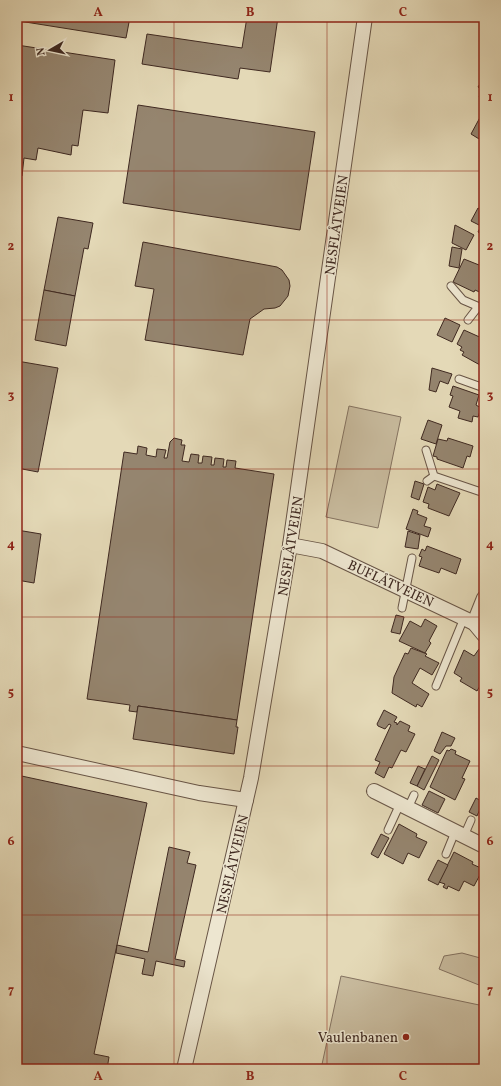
<svg xmlns="http://www.w3.org/2000/svg" width="501" height="1086" viewBox="0 0 501 1086" font-family="Vollkorn,serif">
  <style>
    .green { fill: #c8bb9e; stroke: #847260 }
    .building { fill: #95856f; stroke: #3f2921 }
    .lines { fill: none; stroke-linecap: round; stroke-linejoin: round }
    .lane-casing { stroke: #685546; stroke-width: 9 }
    .street-casing { stroke: #685546; stroke-width: 16 }
    .lane { stroke: #ede6d0; stroke-width: 7 }
    .street { stroke: #ede6d0; stroke-width: 14 }
    .grid { fill: none; stroke: #8f2418; stroke-width: 1; stroke-opacity: 0.55 }
    .poi-dot { fill: #8f2418; stroke: #ede6d0; stroke-width: 1.5 }
    .labels { text-anchor: middle; stroke-width: 3; stroke-linejoin: round; paint-order: stroke }
    .street-label { font-size: 14px; fill: #3f2921; stroke: #ede6d0 }
    .poi-label { font-size: 14px; fill: #3f2921; stroke: #ede6d0; text-anchor: end }
    .neatline { fill: none; stroke: #8f2418; stroke-width: 1.5 }
    .grid-label { font-size: 13px; text-anchor: middle; font-weight: bold; fill: #8f2418 }
  </style>
  <rect width="100%" height="100%" fill="#e4d9b7"/>
  <filter id="stains"><feTurbulence type="fractalNoise" baseFrequency=".005" numOctaves="4"/><feColorMatrix values="0 0 0 0 .2 0 0 0 0 .09 0 0 0 0 .02 0 0 0 .5 -.17"/></filter>
  <radialGradient id="worn" r=".72"><stop offset=".6" stop-color="#630" stop-opacity="0"/><stop offset="1" stop-color="#630" stop-opacity=".3"/></radialGradient>
  <g class="green">
    <path d="M349,406L401,417L378,528L326,517Z"/>
    <path d="M462,953L484,959V987L439,969L444,956Z"/>
    <path d="M341,976L484,1006V1069H321Z"/>
  </g>
  <g class="building">
    <path d="M20,17H130L126,38L19,21Z"/>
    <path d="M247,17H278L270,72L240,68L238,79L142,64L147,34L242,48Z"/>
    <path d="M17,45L115,60L108,113L83,110L78,146L72,145L71,155L38,148L36,160L24,158L22,176L17,175Z"/>
    <path d="M483,79L484,80V100L479,97L483,91L478,87Z"/>
    <path d="M138,105L315,132L300,230L123,203Z"/>
    <path d="M484,110V142L471,134Z"/>
    <path d="M478,208L484,211V236L478,232L481,226L471,221Z"/>
    <path d="M58,217L93,223L88,249L84,248L75,296L44,290Z"/>
    <path d="M455,225L474,235L466,250L452,243Z"/>
    <path d="M143,242L277,267L282,270L289,280L290,286L288,296L280,306L275,308L264,309L250,319L243,355L145,340L154,289L135,286Z"/>
    <path d="M452,247L462,249L459,268L449,266Z"/>
    <path d="M464,259L484,267V294L475,290L474,292L453,282Z"/>
    <path d="M44,290L75,296L66,346L35,340Z"/>
    <path d="M445,318L460,325L452,342L437,335Z"/>
    <path d="M464,330L484,339V358L480,365L462,355L464,352L460,350L462,347L457,344Z"/>
    <path d="M17,361L58,368L38,472L17,468Z"/>
    <path d="M432,368L452,374L448,384L440,381L436,392L429,390Z"/>
    <path d="M453,386L479,395L476,405L481,408L478,417L473,416L472,422L458,418L460,411L449,407L453,396L450,395Z"/>
    <path d="M428,420L442,425L436,444L421,439Z"/>
    <path d="M174,438L182,440L181,445H185L182,461L189,462L191,454L199,455L198,463H202L203,456L212,457L211,465H214L215,458L224,459L223,467H226L227,460L236,461L235,468L274,474L237,720L138,706L137,712L129,711L130,705L87,699L124,452L137,454L138,446L147,448L146,455L156,457L157,449L166,450L164,458H167L170,442Z"/>
    <path d="M448,438L473,446L470,457L467,456L463,468L437,459V457L433,456L438,439L447,441Z"/>
    <path d="M415,481L424,484L419,500L411,497Z"/>
    <path d="M437,484L460,493L449,516L428,508L429,504L423,502L428,487L435,490Z"/>
    <path d="M413,509L418,511L417,514L427,518L424,526L431,528L428,537L406,529Z"/>
    <path d="M17,530L41,534L34,583L17,580Z"/>
    <path d="M408,531L420,535L418,549L405,547Z"/>
    <path d="M427,546L461,559L456,574L441,568L439,573L419,566L422,557L419,556L422,549L425,551Z"/>
    <path d="M396,615L404,617L400,634L391,632Z"/>
    <path d="M425,619L437,626L429,641L431,643L425,653L399,641L410,621L421,627Z"/>
    <path d="M411,648L427,654L425,656L439,663L432,675L420,668L412,683L429,694L422,707L417,704L416,707L392,693L394,677L405,653L408,654Z"/>
    <path d="M479,649L484,652V686L481,684L477,691L460,681L462,678L454,673L464,650L474,656Z"/>
    <path d="M138,706L237,720L236,727H238L234,754L133,739Z"/>
    <path d="M384,710L397,717L394,722L397,723V725L400,721L410,726L408,731L415,734L406,752L401,750L392,768L389,767L384,778L375,773L380,762L375,760L391,725L389,724L385,729L378,726L377,724Z"/>
    <path d="M442,732L455,738L451,746H446L440,754L434,751Z"/>
    <path d="M451,749L456,751L455,754L470,761L462,778L465,779L455,800L430,787L447,750L449,751Z"/>
    <path d="M432,756L439,760L424,790L417,786Z"/>
    <path d="M418,766L425,769L417,786L410,783Z"/>
    <path d="M17,775L147,803L94,1054L109,1057L107,1069H17Z"/>
    <path d="M429,791L445,799L438,813L422,805Z"/>
    <path d="M476,798L483,802L477,816L469,812Z"/>
    <path d="M399,824L417,834L416,837L427,842L419,858L408,853L403,864L384,854Z"/>
    <path d="M381,834L389,838L378,858L371,854Z"/>
    <path d="M169,847L190,852L187,863L196,865L175,959L185,961L184,967L156,961L153,976L142,974L145,959L116,953L117,945L148,952Z"/>
    <path d="M454,852L473,862L472,864L483,869L474,886L464,881L459,891L448,886L447,889L443,887L445,884L439,882Z"/>
    <path d="M438,860L448,865L438,885L428,880Z"/>
  </g>
  <g class="lines">
    <defs>
      <g id="lane">
        <path d="M451,286L463,300L484,309"/>
        <path d="M468,320L478,307"/>
        <path d="M459,379L484,388"/>
        <path d="M426,450L434,476L484,493"/>
        <path d="M427,481L434,476"/>
        <path d="M402,608L412,558"/>
        <path d="M436,686L464,618"/>
        <path d="M408,808L414,795"/>
        <path d="M388,830L400,804"/>
        <path d="M464,836L471,820"/>
        <path d="M446,854L455,832"/>
      </g>
      <g id="street">
        <path d="M290,545L322,551L474,623L484,635"/>
        <path d="M474,623L484,598"/>
        <path d="M17,753L199,793L246,800"/>
        <path d="M374,791L484,846"/>
        <path d="M184,1069L251,778L290,545L365,17"/>
      </g>
    </defs>
    <use href="#lane" class="lane-casing"/>
    <use href="#street" class="street-casing"/>
    <use href="#lane" class="lane"/>
    <use href="#street" class="street"/>
  </g>
  <path class="grid" d="M174,17V1069M327,17V1069M17,171H484M17,320H484M17,469H484M17,617H484M17,766H484M17,915H484"/>
  <circle class="poi-dot" cx="406" cy="1037" r="4"/>
  <g class="labels">
    <g class="street-label">
      <text transform="translate(336 225) rotate(-82)" y="5">NESFLÅTVEIEN</text>
      <text transform="translate(290 546) rotate(-81)" y="5">NESFLÅTVEIEN</text>
      <text transform="translate(391 583) rotate(25)" y="5">BUFLÅTVEIEN</text>
      <text transform="translate(232 864) rotate(-77)" y="5">NESFLÅTVEIEN</text>
    </g>
    <g class="poi-label">
      <text x="398" y="1042">Vaulenbanen</text>
    </g>
  </g>
  <rect width="501" height="1086" fill="none" stroke="#e4d9b7" stroke-width="44"/>
  <g transform="translate(50 50) rotate(261)" stroke="#ede6d0" stroke-width="3" paint-order="stroke">
  <path d="M0-3L7 15L0 10L-7 15Z" fill="#3f2921"/>
  <text y="-6" font-size="11" font-weight="bold" text-anchor="middle" fill="#3f2921">N</text>
  </g>
  <rect x="22" y="22" width="457" height="1042" class="neatline"/>
  <g class="grid-label">
    <text x="98" y="16">A</text>
    <text x="250" y="16">B</text>
    <text x="403" y="16">C</text>
    <text x="11" y="101">1</text>
    <text x="490" y="101">1</text>
    <text x="11" y="250">2</text>
    <text x="490" y="250">2</text>
    <text x="11" y="399">3</text>
    <text x="490" y="399">3</text>
    <text x="11" y="548">4</text>
    <text x="490" y="548">4</text>
    <text x="11" y="696">5</text>
    <text x="490" y="696">5</text>
    <text x="11" y="845">6</text>
    <text x="490" y="845">6</text>
    <text x="11" y="994">7</text>
    <text x="490" y="994">7</text>
    <text x="98" y="1080">A</text>
    <text x="250" y="1080">B</text>
    <text x="403" y="1080">C</text>
  </g>
  <rect width="100%" height="100%" filter="url(#stains)"/>
  <rect width="100%" height="100%" fill="url(#worn)"/>
</svg>
